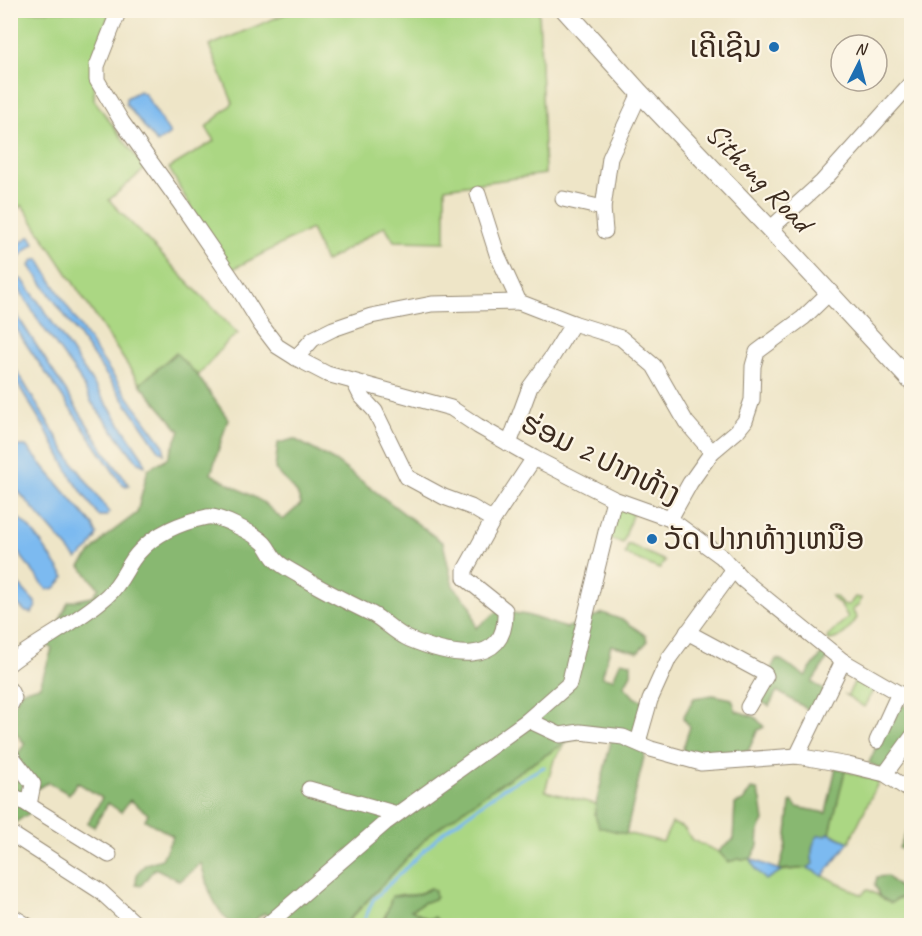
<svg xmlns="http://www.w3.org/2000/svg" width="922" height="936" viewBox="0 0 922 936" font-family="Caveat,'Noto Sans Lao',sans-serif">
  <style>
    .green { fill: #abd783; stroke: #738050; stroke-width: 1.5 }
    .forest { fill: #88b871; stroke: #627148; stroke-width: 1.5 }
    .water { fill: #7cbaf0; stroke: #5c7287; stroke-width: 1.5 }
    .lines { fill: none; stroke-linecap: round; stroke-linejoin: round }
    .stream { stroke: #7cbaf0; stroke-width: 3 }
    .minor-casing { stroke: #948872; stroke-width: 17 }
    .major-casing { stroke: #948872; stroke-width: 20 }
    .minor { stroke: #fff; stroke-width: 15 }
    .major { stroke: #fff; stroke-width: 18 }
    .poi-dot { fill: #1f6fb2; stroke: #fcf5e5; stroke-width: 2 }
    .labels { text-anchor: middle; stroke-width: 4.5; stroke-linejoin: round; paint-order: stroke }
    .poi-label { font-size: 30px; fill: #3b2a1e; stroke: #fcf5e5; text-anchor: end }
    .street-label { font-size: 30px; fill: #3b2a1e; stroke: #fcf5e5 }
  </style>
  <rect width="100%" height="100%" fill="#fcf5e5"/>
  <filter id="ink" filterUnits="userSpaceOnUse"><feTurbulence type="fractalNoise" baseFrequency=".0167" numOctaves="2"/><feDisplacementMap in="SourceGraphic" scale="12" xChannelSelector="R" yChannelSelector="G"/><feConvolveMatrix kernelMatrix="1 2 1 2 8 2 1 2 1" color-interpolation-filters="sRGB"/></filter>
  <filter id="wash" filterUnits="userSpaceOnUse"><feTurbulence type="fractalNoise" baseFrequency=".008" numOctaves="4" result="noise"/><feDisplacementMap in="SourceGraphic" scale="24" xChannelSelector="R" yChannelSelector="G"/><feGaussianBlur stdDeviation="1.35" result="paint"/><feColorMatrix in="noise" values="0 0 0 0 0 0 0 0 0 0 0 0 0 0 0 0 0 1.4 0 .05"/><feComposite in="paint" operator="in"/></filter>
  <g filter="url(#wash)">
    <rect width="100%" height="100%" fill="#eee5c7"/>
    <g class="green">
      <path d="M11,11H111L95,53L94,100L145,169L109,200L238,334L228,341L198,376L175,353L140,384L22,205L11,215Z"/>
      <path d="M292,11H539L545,174L445,188V242L394,241L385,226L325,262L311,229L227,272L169,168L214,141L206,127L233,103L209,46Z"/>
      <path d="M617,505L633,512L623,543L610,539Z"/>
      <path d="M628,544L665,561L659,569L625,554Z"/>
      <path d="M831,596H835L843,604L849,605L855,597L861,598L859,605L852,610L857,618C849,629 842,640 827,640L828,636L848,617L841,606Z"/>
      <path d="M856,678L875,687L864,707L846,695H848Z"/>
      <path d="M566,742L554,760L545,791L596,804L595,814L600,827L663,842L672,823L684,828L692,840L719,852L728,862L739,859H751L756,870L766,879L781,871L808,868L862,895L867,889L891,903L897,899L909,895L911,897V925L441,926L411,910L423,903L436,898L431,888L411,897L401,894L385,915L383,925L344,926L429,835L491,790Z"/>
      <path d="M845,771L879,781L849,842L830,833Z"/>
    </g>
    <g class="forest">
      <path d="M176,353L198,376L228,419L211,474L263,502L283,520L301,504L297,493L275,469L278,443L294,439L335,461L443,543L453,586L471,606L476,628L498,611L527,615L566,628L603,613L625,621L646,636L647,642L638,652L611,645L602,677L613,679L621,661L631,663V674L624,686L635,698L645,701L644,729L647,744L626,834L599,827L595,815L596,804L612,737L588,736L566,742L491,790L429,835L344,925H279L264,913L249,925H233C214,910 207,886 201,863L180,881L157,869H154L141,886L136,885L137,873L146,864L162,859L173,836L145,820L148,814L130,800L121,812L108,803L94,827L88,823L102,798L77,782L69,794L48,782L27,795L31,812L13,824L11,822V763L25,744L11,727V710L21,691L40,686L52,649L44,642L53,635L68,602L92,597L99,588L80,566L105,537L137,513L148,469L168,458L180,431L140,384Z"/>
      <path d="M825,650L830,655L812,682L825,691L814,713L777,691L769,706L756,699L776,659L781,660L805,676Z"/>
      <path d="M713,695L732,699L736,711L755,717L764,727L758,730L748,751L702,758L682,751L690,727L683,718L694,698Z"/>
      <path d="M896,703L911,708V732L883,770L869,763Z"/>
      <path d="M836,767L845,771L830,833L826,836H819C811,843 811,854 813,864L808,868L779,870L786,844L790,803L792,801L797,807L826,813Z"/>
      <path d="M751,789L757,790L761,800L764,821L759,830L758,846L751,859H739L728,862L719,852L721,849L733,840L735,804L743,801Z"/>
      <path d="M911,823V840L905,851L899,848Z"/>
      <path d="M887,876L907,895L897,899L891,903L880,897L875,885L877,877Z"/>
      <path d="M431,888L435,891L436,898L423,903L411,910L428,919L435,917L441,925H383L392,896C410,893 413,899 431,888Z"/>
    </g>
    <g class="water">
      <path d="M139,91L145,94L170,134L157,143L126,104V98Z"/>
      <path d="M30,236L34,243L11,264V250Z"/>
      <path d="M39,259C76,324 119,386 164,446V454L158,449L30,266L32,261Z"/>
      <path d="M18,278L23,280L38,301L143,458L145,466L138,463L92,403L78,376L40,323L14,281Z"/>
      <path d="M11,306L105,452L129,485L126,486L121,483L24,341L11,320Z"/>
      <path d="M10,360L69,457L109,512L107,516H99L72,478L46,430L11,373Z"/>
      <path d="M18,446H26L93,525L97,535L90,548L77,559L11,483V451Z"/>
      <path d="M17,517C38,532 49,557 65,577L55,588L47,590L11,543V523Z"/>
      <path d="M10,575L35,602L36,606L32,613L26,612L11,598Z"/>
      <path d="M828,833L849,842L823,876L808,868L813,864C811,854 811,843 819,835L826,836Z"/>
      <path d="M751,859L779,870L781,871L766,880L756,870Z"/>
    </g>
    <g class="lines">
      <path class="stream" d="M362,926L373,900L442,833L504,788L544,767"/>
    </g>
  </g>
  <g filter="url(#ink)">
    <g class="lines">
      <defs>
        <g id="minor">
          <path d="M119,10L97,66V80L122,122L180,203L237,286L261,325L277,346L296,358L327,374L451,408L478,426L534,458L614,499L670,519L722,557L743,580L843,661L912,701"/>
          <path d="M478,194L497,254L519,302L573,323L621,338L654,366L686,422L712,452"/>
          <path d="M563,199L603,208"/>
          <path d="M770,229L822,182L912,82"/>
          <path d="M605,231L603,208L610,158L640,93"/>
          <path d="M296,358L313,339L333,329L371,316L432,304L519,302"/>
          <path d="M354,382L361,396L375,411L407,477L444,497L471,507L493,520"/>
          <path d="M509,444L530,387L552,357L573,323"/>
          <path d="M670,519L690,483L712,452L737,431L745,421L752,400L753,366L757,352L803,318L828,294"/>
          <path d="M687,632L765,674L766,676L748,707"/>
          <path d="M10,663C41,639 78,622 107,596C123,582 127,564 139,552C156,533 183,522 207,517C219,515 255,534 264,543C269,548 271,556 277,561C283,567 292,571 300,576C323,590 347,602 372,614C385,621 395,633 409,639C445,654 508,671 505,610L465,578V570L493,520L534,458"/>
          <path d="M10,690L14,698L10,706"/>
          <path d="M528,720L560,735L580,732L623,737L651,749L701,763L797,756L848,765L885,774L912,792"/>
          <path d="M877,741L899,693"/>
          <path d="M638,742L650,700L669,658L734,569"/>
          <path d="M10,754L33,784L29,805"/>
          <path d="M797,756L843,661"/>
          <path d="M885,774L912,737"/>
          <path d="M309,789L397,814"/>
          <path d="M10,797L14,796L109,855"/>
          <path d="M10,833L100,891L138,926"/>
          <path d="M10,915L28,926"/>
          <path d="M266,926L385,823L528,720L569,684L614,499"/>
        </g>
        <path id="major" d="M565,10L640,93L770,229L912,382"/>
      </defs>
      <use href="#minor" class="minor-casing"/>
      <use href="#major" class="major-casing"/>
      <use href="#minor" class="minor"/>
      <use href="#major" class="major"/>
    </g>
  </g>
  <g class="poi-dot">
    <circle cx="774" cy="47" r="6"/>
    <circle cx="652" cy="539" r="6"/>
  </g>
  <g class="labels">
    <g class="poi-label">
      <text x="762" y="57">ເຄີເຊີນ</text>
      <text x="664" y="549" text-anchor="start">ວັດ ປາກທ້າງເຫນືອ</text>
    </g>
    <g class="street-label">
      <text transform="translate(759 177) rotate(46)" y="10">Sithong Road</text>
      <text transform="translate(601 458) rotate(26)" y="10">ຮ່ອມ 2 ປາກທ້າງ</text>
    </g>
  </g>
  <rect width="922" height="936" fill="none" stroke="#fcf5e5" stroke-width="36"/>
  <g transform="translate(859 63) rotate(6)"><circle r="28" fill="#fcf5e5" stroke="#afa495" stroke-width="1.5"/>
  <path d="M0-4.5L10 22L0 15L-10 22Z" fill="#1f6fb2"/>
  <text y="-9" font-size="16" font-weight="bold" text-anchor="middle" fill="#3b2a1e">N</text>
  </g>
</svg>
